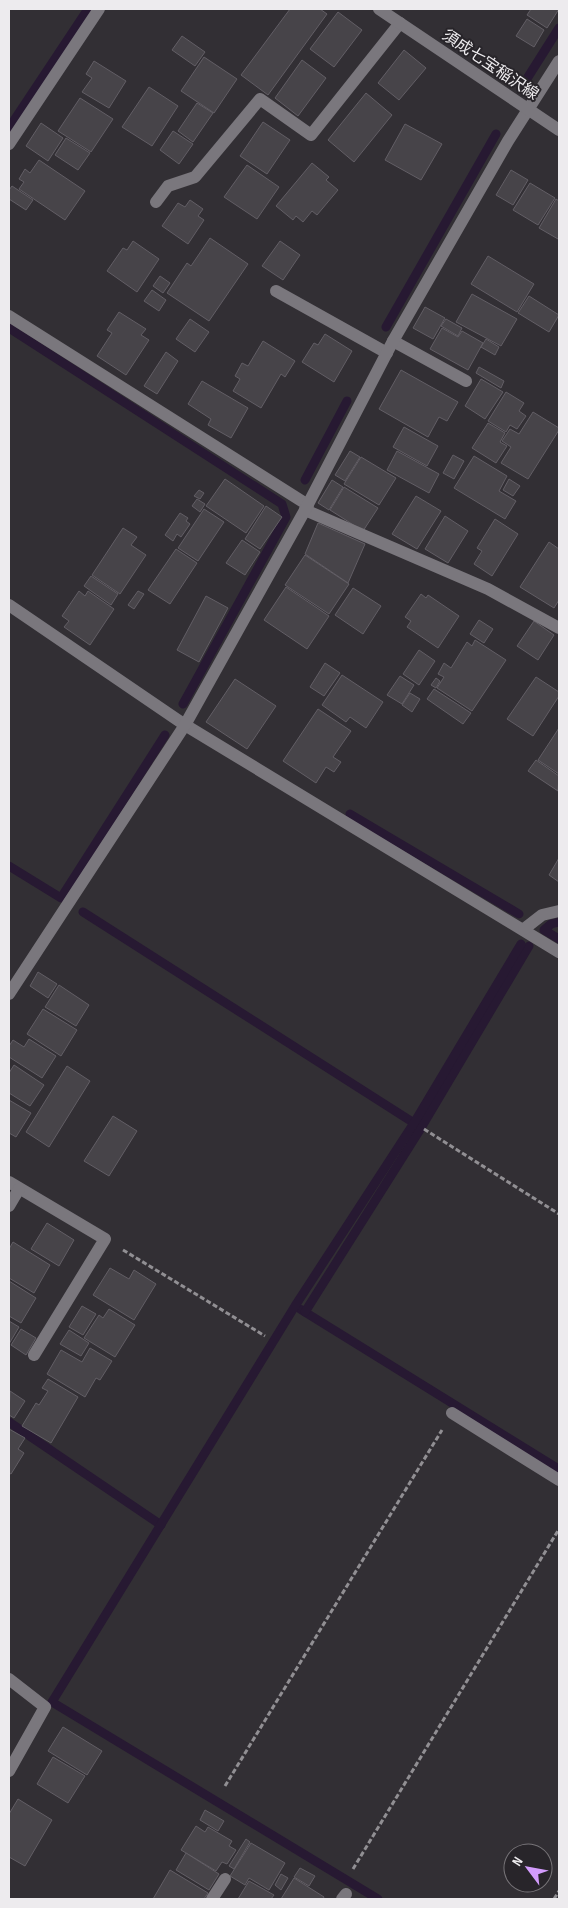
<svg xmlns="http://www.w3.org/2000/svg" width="568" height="1908" viewBox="0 0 568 1908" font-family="'Sofia Sans Condensed','Noto Sans JP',sans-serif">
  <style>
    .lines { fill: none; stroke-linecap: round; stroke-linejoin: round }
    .stream { stroke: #271932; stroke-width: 9 }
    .building { fill: #474449; stroke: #625e65 }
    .path { stroke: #918f93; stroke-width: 3; stroke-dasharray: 5 2.5; stroke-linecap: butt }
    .service { stroke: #7a777d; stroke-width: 12 }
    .minor { stroke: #7a777d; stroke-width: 12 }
    .secondary { stroke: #7a777d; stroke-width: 12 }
    .labels { text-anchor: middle; stroke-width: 4; stroke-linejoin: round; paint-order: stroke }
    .street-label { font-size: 16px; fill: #edebee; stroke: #28252a }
  </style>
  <rect width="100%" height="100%" fill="#322f34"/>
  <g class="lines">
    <g class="stream">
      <path d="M528,77L559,28"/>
      <path d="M9,128L88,9"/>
      <path d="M386,327L496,134"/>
      <path d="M9,328L282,504L286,517L183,704"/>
      <path d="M305,480L347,401"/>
      <path d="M350,814L519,914"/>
      <path d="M9,866L61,898L165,735"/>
      <path d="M83,912L414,1123"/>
      <path d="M559,922L551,924L544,930L559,939"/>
      <path d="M300,1309L557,1468"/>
      <path d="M305,1312L421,1128L529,946"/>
      <path d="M9,1422L161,1525"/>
      <path d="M378,1899L52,1702L295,1306L414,1123L521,944"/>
    </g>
  </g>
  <g class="building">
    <path d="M290,9H320L327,14L268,95L241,75Z"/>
    <path d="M531,9H559L547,28L527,15Z"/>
    <path d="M338,12L362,30L334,67L310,49Z"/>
    <path d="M527,19L544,30L534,47L516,36Z"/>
    <path d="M182,36L205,52L195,66L172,50Z"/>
    <path d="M404,50L426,68L399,100L378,83Z"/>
    <path d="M204,57L237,79L214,113L181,91Z"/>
    <path d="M302,60L326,78L298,116L275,98Z"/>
    <path d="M94,61L126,81L109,108L82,92L92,78L86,74Z"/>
    <path d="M149,87L178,106L152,146L122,127Z"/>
    <path d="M366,93L392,115L354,162L328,140Z"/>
    <path d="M80,98L113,119L91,152L58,131Z"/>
    <path d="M197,103L213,113L193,142L178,131Z"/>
    <path d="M263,122L290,140L267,174L240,156Z"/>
    <path d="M41,123L63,138L48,161L26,146Z"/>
    <path d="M405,124L442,144L421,180L385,160Z"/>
    <path d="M173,131L193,144L179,164L160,150Z"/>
    <path d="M66,138L90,153L78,170L55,155Z"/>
    <path d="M39,160L85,191L65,220L19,189L24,182L19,179L25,169L30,173Z"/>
    <path d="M312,163L329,177L326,180L338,190L317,215L312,211L303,222L296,216L293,220L276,206Z"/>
    <path d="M247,165L279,187L257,219L224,197Z"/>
    <path d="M511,170L528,180L513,205L496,195Z"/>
    <path d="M530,183L555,198L538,225L513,210Z"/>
    <path d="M12,186L33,200L26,210L9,199V190Z"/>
    <path d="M556,199L559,201V237L558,239L539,228Z"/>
    <path d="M190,200L203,209L198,216L204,220L188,244L162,226L178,203L185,207Z"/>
    <path d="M210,238L248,264L209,321L167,293L187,263L191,266Z"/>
    <path d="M133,241L159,259L137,292L107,271L123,248L127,250Z"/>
    <path d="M280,241L300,255L283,280L262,266Z"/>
    <path d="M488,256L534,284L517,312L471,284Z"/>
    <path d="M160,276L170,283L163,293L153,286Z"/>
    <path d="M152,290L166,300L159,311L144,301Z"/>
    <path d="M472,294L517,319L501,346L456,322Z"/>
    <path d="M529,296L559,315L549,332L518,313Z"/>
    <path d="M425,307L445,318L433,339L413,328Z"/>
    <path d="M119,312L146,329L141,335L149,340L126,375L97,356L112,333L107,330Z"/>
    <path d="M190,319L209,332L195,352L176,339Z"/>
    <path d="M446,319L462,328L458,336L441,326Z"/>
    <path d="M442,328L458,337L462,331L483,343L468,370L430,349Z"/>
    <path d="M325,334L352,351L334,382L302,362L314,343L318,345Z"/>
    <path d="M486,339L499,347L495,355L481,347Z"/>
    <path d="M263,341L295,361L285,377L281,374L261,408L233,391L240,379L235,376L242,363L248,366Z"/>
    <path d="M166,352L178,361L157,394L144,386Z"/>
    <path d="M479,367L504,381L501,388L476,373Z"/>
    <path d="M401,370L458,402L447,421L439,417L428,437L379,409Z"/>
    <path d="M481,379L503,392L485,419L465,406Z"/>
    <path d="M202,381L248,408L231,438L208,425L211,419L188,404Z"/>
    <path d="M506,392L524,403L519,411L526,416L517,429L510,425L506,432L488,421Z"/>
    <path d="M533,412L559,428V430L528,479L501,463L511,447L502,441L510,429L519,434Z"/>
    <path d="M488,423L505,433L500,442L507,446L496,463L472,448Z"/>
    <path d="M404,427L438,446L427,466L393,447Z"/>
    <path d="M350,451L360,457L345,481L335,475Z"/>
    <path d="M397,451L439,474L429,493L387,470Z"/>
    <path d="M453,455L464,461L454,479L443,473Z"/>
    <path d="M474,456L507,476L499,491L516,501L505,519L454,488Z"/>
    <path d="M361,457L396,478L379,505L344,484Z"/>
    <path d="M225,479L264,506L246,533L206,506Z"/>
    <path d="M509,479L520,486L513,496L503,490Z"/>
    <path d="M332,480L343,487L329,510L318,503Z"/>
    <path d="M344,487L378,508L363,531L330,510Z"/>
    <path d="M199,490L204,493L200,499L194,496Z"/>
    <path d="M416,496L441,511L417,549L392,534Z"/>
    <path d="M197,499L205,504L200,512L192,506Z"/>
    <path d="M266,506L282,517L260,549L245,539Z"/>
    <path d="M204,509L224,522L198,561L178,548Z"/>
    <path d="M180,513L188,518L186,521L190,524L181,537L177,534L173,541L165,535Z"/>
    <path d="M445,516L468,531L448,563L425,549Z"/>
    <path d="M495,519L518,534L492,576L474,564L482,551L477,548Z"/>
    <path d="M318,523L365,544L348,583L305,554Z"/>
    <path d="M123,528L137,537L131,545L146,555L120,594L92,575Z"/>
    <path d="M242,540L260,552L245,575L226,563Z"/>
    <path d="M549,542L559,549V600L554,608L520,587Z"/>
    <path d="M176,549L197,563L170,604L148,590Z"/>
    <path d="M305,555L349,584L329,614L285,585Z"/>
    <path d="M91,576L118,594L111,605L84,586Z"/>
    <path d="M286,587L329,616L307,649L264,620Z"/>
    <path d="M353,588L381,606L363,634L335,615Z"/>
    <path d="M79,591L85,596L88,591L114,609L90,645L64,627L69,621L62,616Z"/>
    <path d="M138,591L144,594L134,609L128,605Z"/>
    <path d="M421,594L426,598L428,595L459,616L438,648L407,627L411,621L405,617Z"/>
    <path d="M206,596L228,608L199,662L177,650Z"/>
    <path d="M479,620L493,629L484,643L470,634Z"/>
    <path d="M534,621L554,635L538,660L517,646Z"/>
    <path d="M475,640L506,660L472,711L437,688L444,677L438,674L444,663L451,668L467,642L472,646Z"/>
    <path d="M419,650L435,661L419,685L403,674Z"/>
    <path d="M325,663L340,673L324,696L310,687Z"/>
    <path d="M342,675L383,702L366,728L350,717L346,722L322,705Z"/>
    <path d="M400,676L414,685L402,704L387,695Z"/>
    <path d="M536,677L559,692V696L533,736L507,719Z"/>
    <path d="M436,678L440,681L436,688L431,685Z"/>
    <path d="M235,679L276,706L247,749L206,722Z"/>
    <path d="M434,689L471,713L463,724L427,699Z"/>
    <path d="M410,693L420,699L412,712L402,705Z"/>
    <path d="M318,709L351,731L333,757L341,762L334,772L326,767L316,783L283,761Z"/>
    <path d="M559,728V774L538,760Z"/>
    <path d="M536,760L559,776L558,791L528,771Z"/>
    <path d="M559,858V882L549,875Z"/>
    <path d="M38,972L57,984L48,998L30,986Z"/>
    <path d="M59,985L89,1005L76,1026L45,1007Z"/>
    <path d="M43,1009L77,1030L61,1056L27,1034Z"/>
    <path d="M29,1039L56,1056L42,1078L9,1057V1046L13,1040L24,1047Z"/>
    <path d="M14,1065L44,1085L30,1106L9,1093V1073Z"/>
    <path d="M67,1066L90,1081L49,1147L26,1132Z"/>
    <path d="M9,1100L31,1113L16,1137L9,1133Z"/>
    <path d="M113,1116L137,1131L109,1176L84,1161Z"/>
    <path d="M47,1223L74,1240L59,1266L31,1249Z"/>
    <path d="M13,1242L50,1265L34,1293L9,1278V1249Z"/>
    <path d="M110,1268L129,1279L134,1270L156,1284L134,1320L93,1295Z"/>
    <path d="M9,1281L36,1298L21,1323L9,1316Z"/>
    <path d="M82,1306L96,1314L83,1335L69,1327Z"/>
    <path d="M109,1309L135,1325L115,1357L84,1338L99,1315L103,1318Z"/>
    <path d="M9,1321L19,1327L9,1344Z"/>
    <path d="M21,1329L36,1338L26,1355L11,1345Z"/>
    <path d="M69,1330L89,1343L81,1356L60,1344Z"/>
    <path d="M90,1348L112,1361L100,1380L96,1378L85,1397L47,1374L61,1350L82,1362Z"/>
    <path d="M48,1379L78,1397L51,1443L22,1426L36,1403L39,1405L48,1391L42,1388Z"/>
    <path d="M10,1391L25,1401L14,1418L9,1415Z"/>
    <path d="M9,1429L25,1438L18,1449L24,1453L11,1474L9,1473Z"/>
    <path d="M63,1727L102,1751L87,1775L48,1751Z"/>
    <path d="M53,1757L85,1776L68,1803L37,1784Z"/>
    <path d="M18,1799L52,1820L25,1866L9,1857V1814Z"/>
    <path d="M205,1810L224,1821L218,1831L200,1820Z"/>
    <path d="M196,1826L205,1832L208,1827L232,1841L229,1846L236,1850L227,1864L222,1862L216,1871L181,1850Z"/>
    <path d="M246,1839L250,1842L234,1869L229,1866Z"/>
    <path d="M251,1843L285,1863L269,1890L249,1878L245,1885L230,1876Z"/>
    <path d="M186,1853L219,1874L209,1890L176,1870Z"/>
    <path d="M300,1868L315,1876L309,1886L294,1877Z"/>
    <path d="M170,1870L208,1893L204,1899H153Z"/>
    <path d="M281,1874L288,1878L281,1890L275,1885Z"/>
    <path d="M294,1878L324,1897L323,1899H281Z"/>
    <path d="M249,1881L274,1895L271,1899H238Z"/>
  </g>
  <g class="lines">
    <g class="path">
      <path d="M424,1129L559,1214"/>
      <path d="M123,1250L265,1336"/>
      <path d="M225,1786L442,1430"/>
      <path d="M353,1869L559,1529"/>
      <path d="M554,1899L559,1891"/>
    </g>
    <g class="service">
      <path d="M156,202L168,186L195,177L260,99L311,135L400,23"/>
      <path d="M276,291L387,353"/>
      <path d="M393,341L466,381"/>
      <path d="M212,1899L225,1879"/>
    </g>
    <g class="minor">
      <path d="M9,144L99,9"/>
      <path d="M9,316L308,505"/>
      <path d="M305,510L488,589L559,628"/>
      <path d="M9,605L185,725L559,952"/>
      <path d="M524,929L542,915L559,911"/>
      <path d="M9,994L185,725L305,510L393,341L508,141L559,61"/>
      <path d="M9,1182L105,1239L34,1355"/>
      <path d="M9,1206L19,1189"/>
      <path d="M452,1413L559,1480"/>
      <path d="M9,1679L45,1707L9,1771"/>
      <path d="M342,1899L346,1894"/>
    </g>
    <path class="secondary" d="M379,9L559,130"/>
  </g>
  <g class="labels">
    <g class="street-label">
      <text transform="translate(491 64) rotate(34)" y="6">須成七宝稲沢線</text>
    </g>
  </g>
  <rect width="568" height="1908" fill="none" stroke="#edebee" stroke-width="20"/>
  <g transform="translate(528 1868) rotate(302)"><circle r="24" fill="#28252a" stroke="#777478"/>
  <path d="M0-4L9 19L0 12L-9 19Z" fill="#d39cfd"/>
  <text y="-8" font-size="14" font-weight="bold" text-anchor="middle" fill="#edebee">N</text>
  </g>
</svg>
